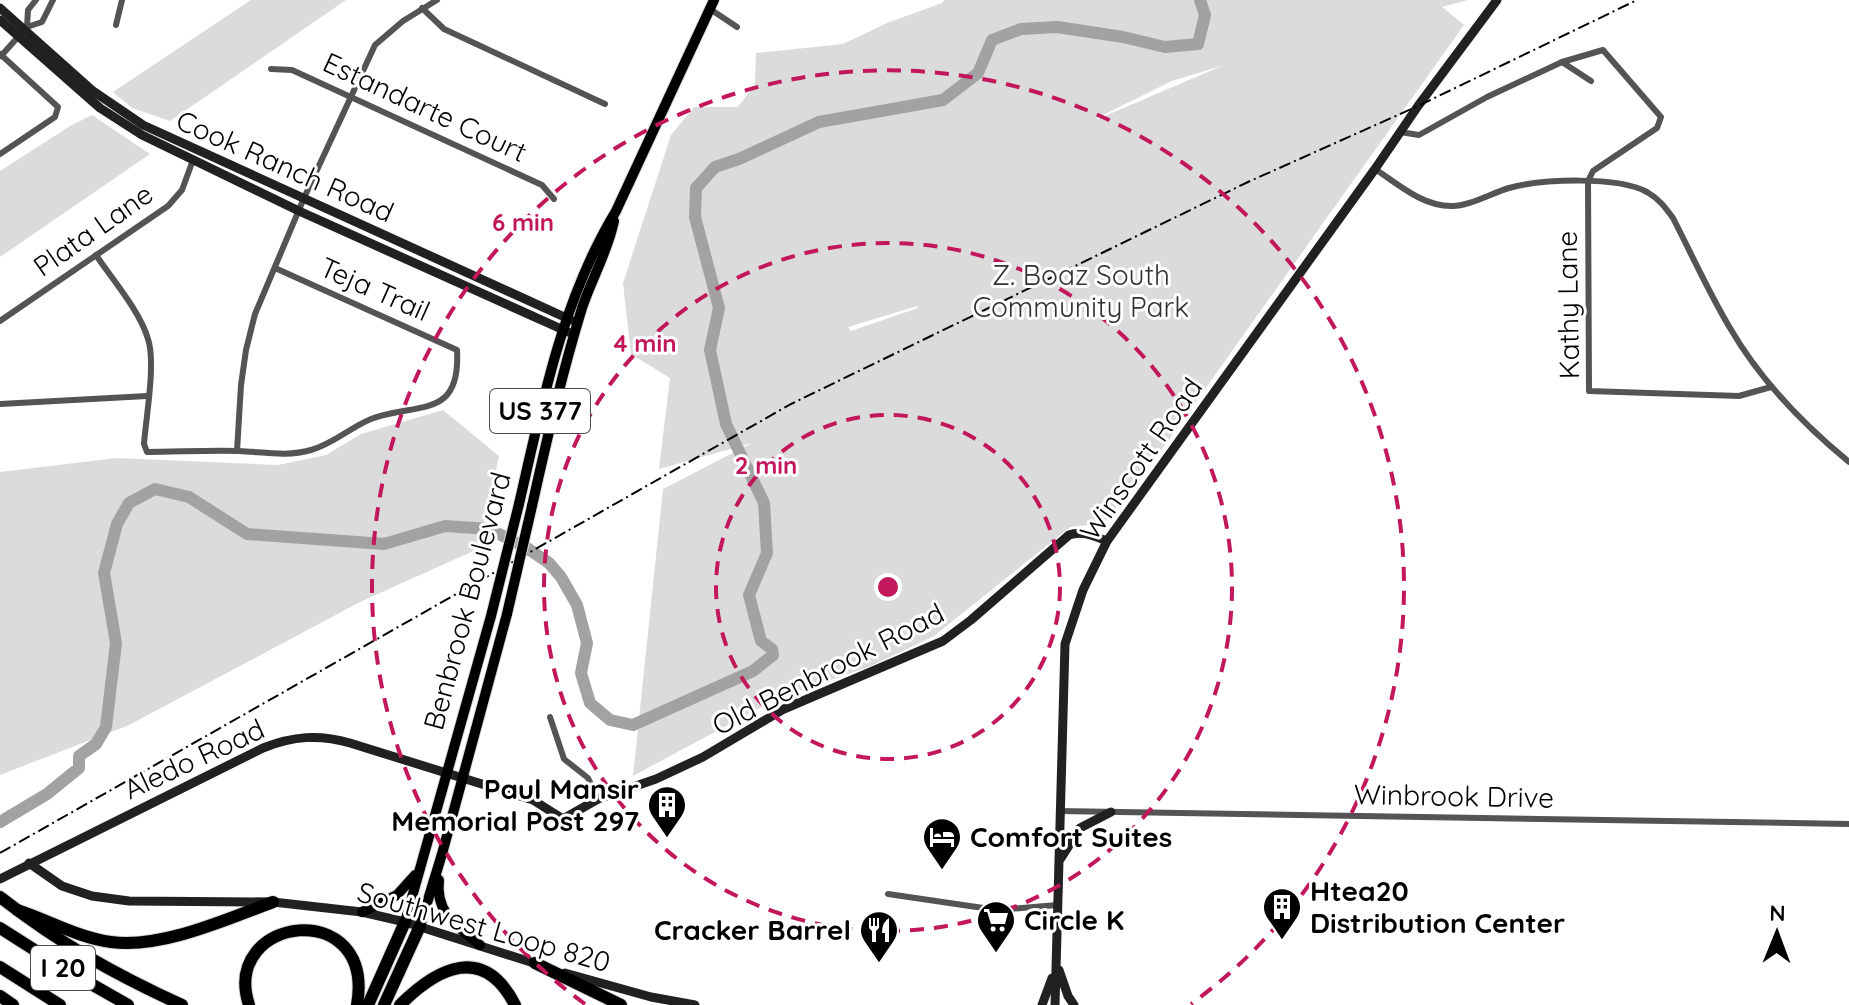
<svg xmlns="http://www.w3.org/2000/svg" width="1849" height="1005" viewBox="0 0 1849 1005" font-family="Quicksand,sans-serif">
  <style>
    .green { fill: #dbdbdb; fill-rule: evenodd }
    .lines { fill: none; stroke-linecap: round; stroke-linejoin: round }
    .river { stroke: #a2a2a2; stroke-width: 12 }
    .primary-casing { stroke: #dbdbdb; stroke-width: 12 }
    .highway-casing { stroke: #dbdbdb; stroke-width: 14 }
    .street { stroke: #545454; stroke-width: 6 }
    .secondary { stroke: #212121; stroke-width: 9 }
    .primary { stroke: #000; stroke-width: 10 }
    .highway { stroke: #000; stroke-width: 12 }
    .rail { stroke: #000; stroke-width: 2; stroke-dasharray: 12 4 2 4; stroke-linecap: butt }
    .primary-bridge-casing { stroke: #dbdbdb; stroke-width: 12; stroke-linecap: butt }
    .primary-bridge { stroke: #000; stroke-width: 10 }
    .ring { fill: none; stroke: #c2185b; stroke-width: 4; stroke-dasharray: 14 10 }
    .labels { text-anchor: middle; stroke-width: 6; stroke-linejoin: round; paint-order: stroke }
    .shield { fill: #fff; stroke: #4c4c4c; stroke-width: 2 }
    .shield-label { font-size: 26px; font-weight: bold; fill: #000 }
    .street-label { font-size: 28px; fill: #000; stroke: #fff }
    .park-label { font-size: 28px; fill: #323232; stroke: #fff }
    .poi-label { font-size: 28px; font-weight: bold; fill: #000; stroke: #fff; text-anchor: start }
    .centre { fill: #c2185b; stroke: #fff; stroke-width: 4 }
    .ring-label { font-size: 24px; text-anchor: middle; font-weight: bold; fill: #c2185b; stroke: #fff; stroke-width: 6; stroke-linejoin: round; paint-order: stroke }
  </style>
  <rect width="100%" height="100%" fill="#fff"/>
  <g class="green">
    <path d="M251,0H346L170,121L132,108L113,92Z"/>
    <path d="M944,0H1468L1442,7L1464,25L1168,441L1104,523L1070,527L934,636L871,666L774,700L633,776L663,489L752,443L659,469L670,378L631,354L623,283L671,135L694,107H738L755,84L756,53L843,44L887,23L942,3ZM1224,65L1098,119L1097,118L1172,81ZM917,306L918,308L851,331L848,327Z"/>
    <path d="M92,115L150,154L0,257V171L70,126Z"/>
    <path d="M443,410L499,456L478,549L362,601L129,725L0,775V472L117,458L278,465L326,455L361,434Z"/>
  </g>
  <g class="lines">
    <path class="river" d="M0,822L47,794L79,768V756L96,744L106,727L116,643L104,573L117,524L129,503L155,489L189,497L247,534L384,544L445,526L489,529L527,548L549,563L561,577L577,605L587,643L581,673L590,703L610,720L633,725L753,671L773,655L772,649L761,641L749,595L767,553L764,503L726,424L710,350L719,308L695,217L696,188L715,167L739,159L819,122L943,100L978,73L992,40L1021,29L1057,27L1123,37L1165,47L1198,44L1205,15L1200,0"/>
    <defs>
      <g id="primary">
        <path d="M519,504C542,404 562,300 616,211L714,0"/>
        <path d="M532,506C547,439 562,373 582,308C592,278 608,251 614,221"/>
        <path d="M439,880C435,913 457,926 480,945"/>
        <path d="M362,912L397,895L415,875"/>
        <path d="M405,922L491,616"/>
        <path d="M420,926L442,854L507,614"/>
      </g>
      <g id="highway">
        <path d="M0,897C59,943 114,974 182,1005"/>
        <path d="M17,910C48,920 79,938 111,942C161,949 227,919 273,902"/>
        <path d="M0,928L63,968L128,1005"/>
        <path d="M535,963L621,1005"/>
        <path d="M0,967L60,1005"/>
        <path d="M0,996L13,1005"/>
        <path d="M249,1005C220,915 376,896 357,1005"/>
        <path d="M368,1005L405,922"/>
        <path d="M384,1005L420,926"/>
        <path d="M400,1005C438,967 484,944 515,1005"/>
      </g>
    </defs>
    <use href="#primary" class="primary-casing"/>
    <use href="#highway" class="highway-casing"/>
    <g class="street">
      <path d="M422,8L444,29L605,104"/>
      <path d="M710,9L737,27"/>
      <path d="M116,25L122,0"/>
      <path d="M27,27L28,10L36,0"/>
      <path d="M0,54L58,107L55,117L0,154"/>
      <path d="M1,56L27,27L42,22L53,0"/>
      <path d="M1562,62L1603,50L1661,117L1657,128L1593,171L1588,181L1589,391L1739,396L1771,387"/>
      <path d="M271,69L292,70L542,185L554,199"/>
      <path d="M1400,132L1419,135L1487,97L1562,62L1591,81"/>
      <path d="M1375,169C1398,184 1422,206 1451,206C1467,207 1492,193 1509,188C1541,179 1618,176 1647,192C1659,199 1665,207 1673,218C1692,255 1709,293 1730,328C1760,380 1803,424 1849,462"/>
      <path d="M96,255C112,279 140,311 148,339C156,363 146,417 144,444L147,452C177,452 208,450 239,451C264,452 287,457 311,450C333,444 351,427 371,419C417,402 461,420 457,350L275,268"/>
      <path d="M0,321L168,206L182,190L193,160"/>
      <path d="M0,404L147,396"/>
      <path d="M237,451L241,385L246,350L255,314L304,198L375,45L403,21L437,0"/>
      <path d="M550,717L564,759L588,778L598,799"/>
      <path d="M1059,811L1849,824"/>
      <path d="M888,894L997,910L1057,905"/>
    </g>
    <g class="secondary">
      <path d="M0,8L93,91L143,125L571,320"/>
      <path d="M0,20L100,108L142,135L299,211L568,332"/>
      <path d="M1061,858L1080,828L1111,812"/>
      <path d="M29,863L62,886L92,896L129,901L273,902L362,912L405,922L540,965"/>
      <path d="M0,879L263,748C293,736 319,734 350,743L533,800L563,819L598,799L656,779L703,757L784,709L943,641L971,620L1069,535C1082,530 1094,536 1107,541"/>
      <path d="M1059,970L1068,996L1074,1005"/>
      <path d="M565,973L651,997L695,1005"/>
      <path d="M1042,1005L1052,978"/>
      <path d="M1055,1005L1065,644L1083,590L1107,541L1375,169L1418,106L1497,0"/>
    </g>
    <use href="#primary" class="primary"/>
    <use href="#highway" class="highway"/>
    <path class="rail" d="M0,853L791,404L1248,182L1418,106L1637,0"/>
    <defs>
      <g id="primary-bridge">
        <path d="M507,614L532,506"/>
        <path d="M491,616L519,504"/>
      </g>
    </defs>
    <use href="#primary-bridge" class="primary-bridge-casing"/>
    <use href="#primary-bridge" class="primary-bridge"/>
  </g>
  <g class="ring">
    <circle cx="888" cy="587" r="172"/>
    <circle cx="888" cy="587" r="344"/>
    <path d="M585 1004A516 516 0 1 1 1191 1004"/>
  </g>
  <defs>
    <symbol id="building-pin" viewBox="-11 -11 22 30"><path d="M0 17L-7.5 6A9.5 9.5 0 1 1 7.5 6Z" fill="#000" stroke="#fff"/><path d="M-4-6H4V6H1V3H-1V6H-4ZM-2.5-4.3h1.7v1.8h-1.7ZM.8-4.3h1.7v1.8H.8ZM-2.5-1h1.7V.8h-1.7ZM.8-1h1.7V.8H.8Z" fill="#fff"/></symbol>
    <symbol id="hotel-pin" viewBox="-11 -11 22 30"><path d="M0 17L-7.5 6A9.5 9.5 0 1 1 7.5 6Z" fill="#000" stroke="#fff"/><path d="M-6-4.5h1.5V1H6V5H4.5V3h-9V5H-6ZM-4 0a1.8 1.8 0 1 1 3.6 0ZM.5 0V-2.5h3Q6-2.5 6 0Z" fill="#fff"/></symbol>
    <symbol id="supermarket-pin" viewBox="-11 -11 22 30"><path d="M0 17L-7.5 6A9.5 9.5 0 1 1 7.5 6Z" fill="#000" stroke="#fff"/><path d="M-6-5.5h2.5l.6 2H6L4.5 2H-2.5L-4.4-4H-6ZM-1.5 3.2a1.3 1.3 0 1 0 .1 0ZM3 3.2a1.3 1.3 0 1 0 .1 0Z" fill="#fff"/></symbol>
    <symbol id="restaurant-pin" viewBox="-11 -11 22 30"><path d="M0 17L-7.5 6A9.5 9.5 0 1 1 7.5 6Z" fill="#000" stroke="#fff"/><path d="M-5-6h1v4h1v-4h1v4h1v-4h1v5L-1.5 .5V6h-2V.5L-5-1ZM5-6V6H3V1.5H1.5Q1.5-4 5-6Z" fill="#fff"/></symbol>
  </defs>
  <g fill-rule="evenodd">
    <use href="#building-pin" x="645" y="783" width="44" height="60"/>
    <use href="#hotel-pin" x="920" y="815" width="44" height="60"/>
    <use href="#building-pin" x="1260" y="885" width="44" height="60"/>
    <use href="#supermarket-pin" x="974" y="898" width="44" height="60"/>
    <use href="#restaurant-pin" x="857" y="908" width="44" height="60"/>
  </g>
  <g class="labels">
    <g class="shield">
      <rect x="490" y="389" width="100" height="44" rx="6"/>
      <rect x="31" y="946" width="64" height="44" rx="6"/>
    </g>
    <g class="shield-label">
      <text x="540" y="420">US 377</text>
      <text x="63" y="977">I 20</text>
    </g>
    <g class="street-label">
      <text transform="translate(425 107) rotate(25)" y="10">Estandarte Court</text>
      <text transform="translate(285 166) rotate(24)" y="10">Cook Ranch Road</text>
      <text transform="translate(93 230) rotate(-35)" y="10">Plata Lane</text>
      <text transform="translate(375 289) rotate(24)" y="10">Teja Trail</text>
      <text transform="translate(1568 305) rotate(-91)" y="10">Kathy Lane</text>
      <text transform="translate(1141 459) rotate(-55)" y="10">Winscott Road</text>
      <text transform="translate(467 601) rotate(-75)" y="10">Benbrook Boulevard</text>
      <text transform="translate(828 669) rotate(-27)" y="10">Old Benbrook Road</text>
      <text transform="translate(194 759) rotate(-25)" y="10">Aledo Road</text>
      <text transform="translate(1454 796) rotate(1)" y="10">Winbrook Drive</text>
      <text transform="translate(484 927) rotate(16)" y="10">Southwest Loop 820</text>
    </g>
    <g class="park-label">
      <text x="1081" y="285">Z. Boaz South<tspan x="1081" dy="32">Community Park</tspan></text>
    </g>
    <g class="poi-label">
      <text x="639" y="799" text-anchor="end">Paul Mansir<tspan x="639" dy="32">Memorial Post 297</tspan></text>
      <text x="970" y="847">Comfort Suites</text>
      <text x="1310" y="901">Htea20<tspan x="1310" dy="32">Distribution Center</tspan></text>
      <text x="1024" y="930">Circle K</text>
      <text x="851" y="940" text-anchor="end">Cracker Barrel</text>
    </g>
  </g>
  <circle cx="888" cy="587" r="12" class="centre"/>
  <g class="ring-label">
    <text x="523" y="231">6 min</text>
    <text x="645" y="352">4 min</text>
    <text x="766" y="474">2 min</text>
  </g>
  <g transform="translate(1777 933) rotate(1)" stroke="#ffffff" stroke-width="6" paint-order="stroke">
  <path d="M0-6L14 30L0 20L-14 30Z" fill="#000000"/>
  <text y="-12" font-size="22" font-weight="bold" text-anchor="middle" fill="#000000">N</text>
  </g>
</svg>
